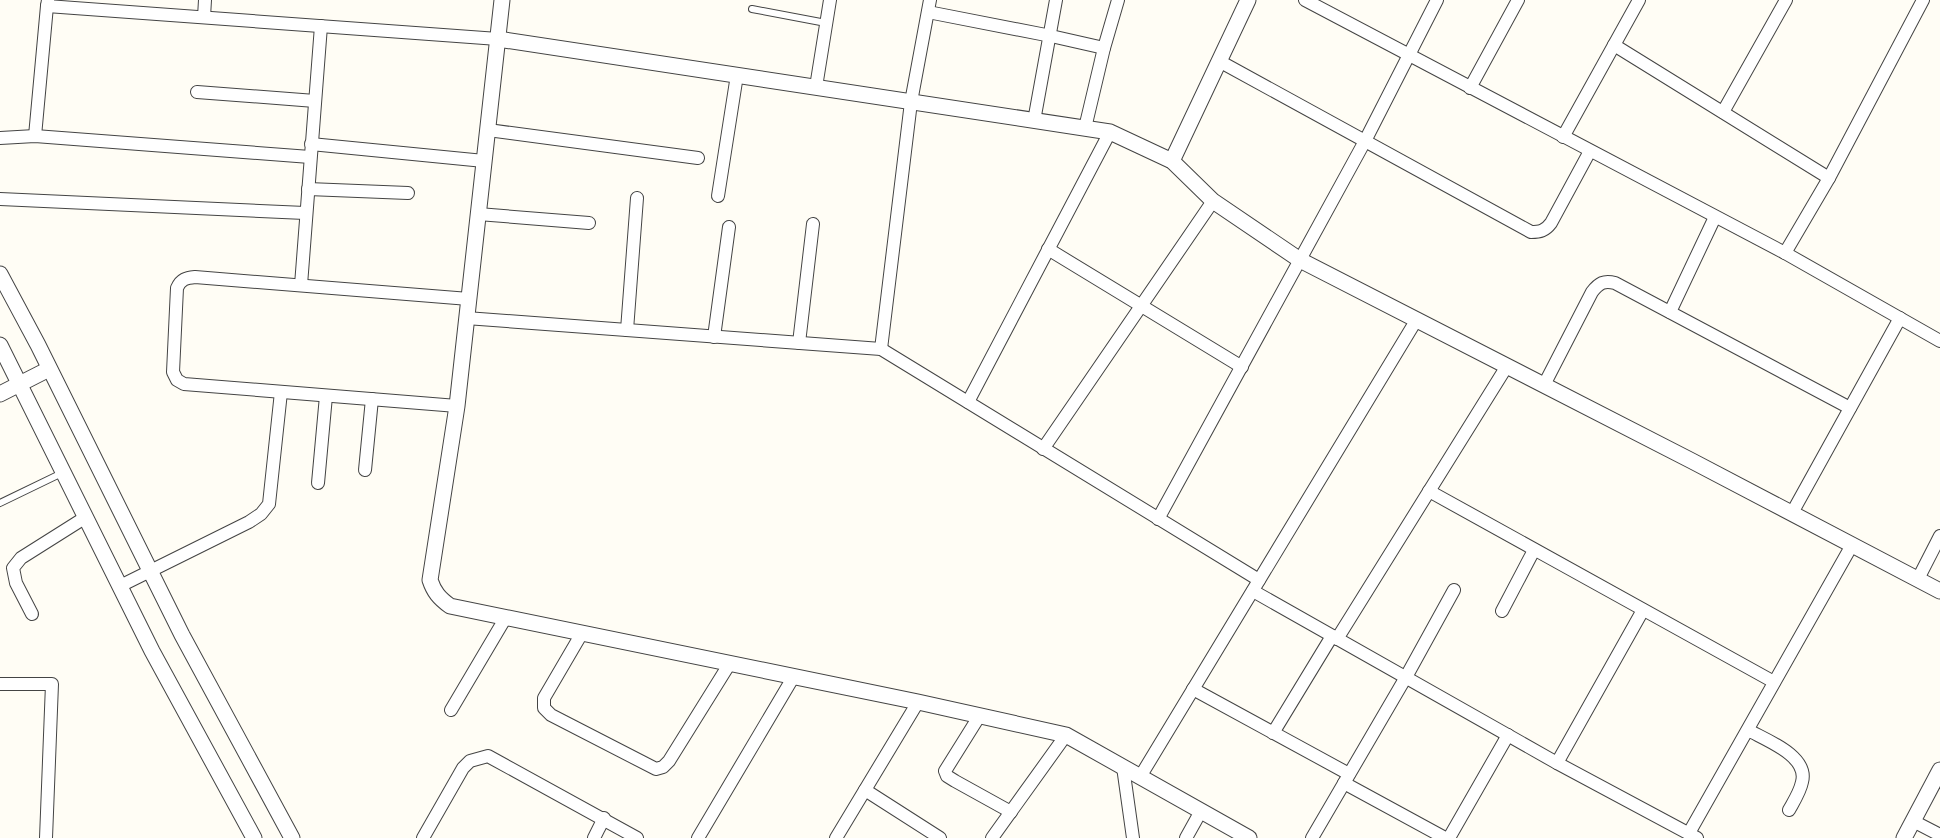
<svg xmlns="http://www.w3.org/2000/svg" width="1940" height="838" viewBox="0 0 1940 838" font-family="'Playfair Display',serif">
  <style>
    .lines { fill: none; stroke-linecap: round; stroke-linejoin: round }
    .service-casing { stroke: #444; stroke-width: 8 }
    .minor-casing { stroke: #444; stroke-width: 14 }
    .tertiary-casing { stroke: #444; stroke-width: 17 }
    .service { stroke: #fff; stroke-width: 6 }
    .minor { stroke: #fff; stroke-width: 12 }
    .tertiary { stroke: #fff; stroke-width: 15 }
  </style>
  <rect width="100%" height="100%" fill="#fffdf5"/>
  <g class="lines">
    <defs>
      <g id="service">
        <path d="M752,9L826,23"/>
        <path d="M0,503L62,473"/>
      </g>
      <g id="minor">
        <path d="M48,0L47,6L498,39"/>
        <path d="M1305,0L1785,253L1940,341"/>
        <path d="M928,12L1051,36L1104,48"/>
        <path d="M204,17L205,0"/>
        <path d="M1614,45L1829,178"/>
        <path d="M1219,61L1531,232C1540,232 1545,231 1551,223L1590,151"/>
        <path d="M816,87L830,0"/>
        <path d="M1470,88L1518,0"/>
        <path d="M197,92L315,101"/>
        <path d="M1723,112L1786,0"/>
        <path d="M1034,121L1056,0"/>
        <path d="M1085,128L1104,48L1118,0"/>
        <path d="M488,130L698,158"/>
        <path d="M35,136L47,6"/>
        <path d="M1563,137L1639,0"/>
        <path d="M0,138L35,136L310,157"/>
        <path d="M311,144L484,161"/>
        <path d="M308,189L408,193"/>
        <path d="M718,196L737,75"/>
        <path d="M0,199L305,213"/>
        <path d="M478,214L589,223"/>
        <path d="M1048,249L1242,367"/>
        <path d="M1785,253L1829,178L1923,0"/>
        <path d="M301,285L321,26"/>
        <path d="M1670,312L1715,217"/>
        <path d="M466,318L881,349L1259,580"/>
        <path d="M627,330L637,198"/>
        <path d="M714,337L729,227"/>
        <path d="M799,343L813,224"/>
        <path d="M881,349L911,102L930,0"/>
        <path d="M1544,385L1592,292C1599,283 1604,280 1615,283L1850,408"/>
        <path d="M968,402L1110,132"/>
        <path d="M457,406L184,384L177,380L173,372L177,288C181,279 186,278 195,277L469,299"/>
        <path d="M1043,449L1213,201"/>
        <path d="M365,470L372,399"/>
        <path d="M318,483L326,396"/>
        <path d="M1429,491L1774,682"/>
        <path d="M1792,513L1900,318"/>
        <path d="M1158,519L1365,141L1437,0"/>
        <path d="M1918,579L1940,536"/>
        <path d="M120,586L249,522L261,514L269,504L281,392"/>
        <path d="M1253,591L1557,763L1697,838"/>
        <path d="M1502,611L1534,550"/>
        <path d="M32,614L16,583L13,568L21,558L86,517"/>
        <path d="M582,633L544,698V708L551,715L656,769L663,767L669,761L730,663"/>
        <path d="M1337,639L1507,366"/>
        <path d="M0,684H52L46,838"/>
        <path d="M1193,689L1349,774"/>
        <path d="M451,710L506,617"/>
        <path d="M980,715L945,771L947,776L955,781L1011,812"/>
        <path d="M1748,730C1766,740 1809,756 1802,782C1800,792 1794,801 1789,810"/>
        <path d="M1273,733L1332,636"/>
        <path d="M1557,763L1643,610"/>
        <path d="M1123,767L1133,838"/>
        <path d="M1140,777L1417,319"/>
        <path d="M1344,783L1445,838"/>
        <path d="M865,790L940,838"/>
        <path d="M1913,821L1940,835"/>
        <path d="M1689,833L1852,545"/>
        <path d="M423,838L463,768L470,761L488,756L637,838"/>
        <path d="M594,838L604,818"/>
        <path d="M698,838L794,676"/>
        <path d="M836,838L918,702"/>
        <path d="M992,838L1066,735"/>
        <path d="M1186,838L1201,811"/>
        <path d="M1312,838L1406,677L1454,590"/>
        <path d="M1449,838L1508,735"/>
      </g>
      <g id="tertiary">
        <path d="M502,0L457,406L430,580C434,592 439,598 450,606L918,702L1066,735L1249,838"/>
        <path d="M498,39L1110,132L1172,161L1213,201L1300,260L1692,461L1940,591"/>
        <path d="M1172,161L1248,0"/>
        <path d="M0,274L38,345L182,635L292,838"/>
        <path d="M0,345L152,651L254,838"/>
        <path d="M0,394L49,369"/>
        <path d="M1904,838L1940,770"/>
      </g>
    </defs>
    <use href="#service" class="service-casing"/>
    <use href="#minor" class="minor-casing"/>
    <use href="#tertiary" class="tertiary-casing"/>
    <use href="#service" class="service"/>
    <use href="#minor" class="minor"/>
    <use href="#tertiary" class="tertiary"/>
  </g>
</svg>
